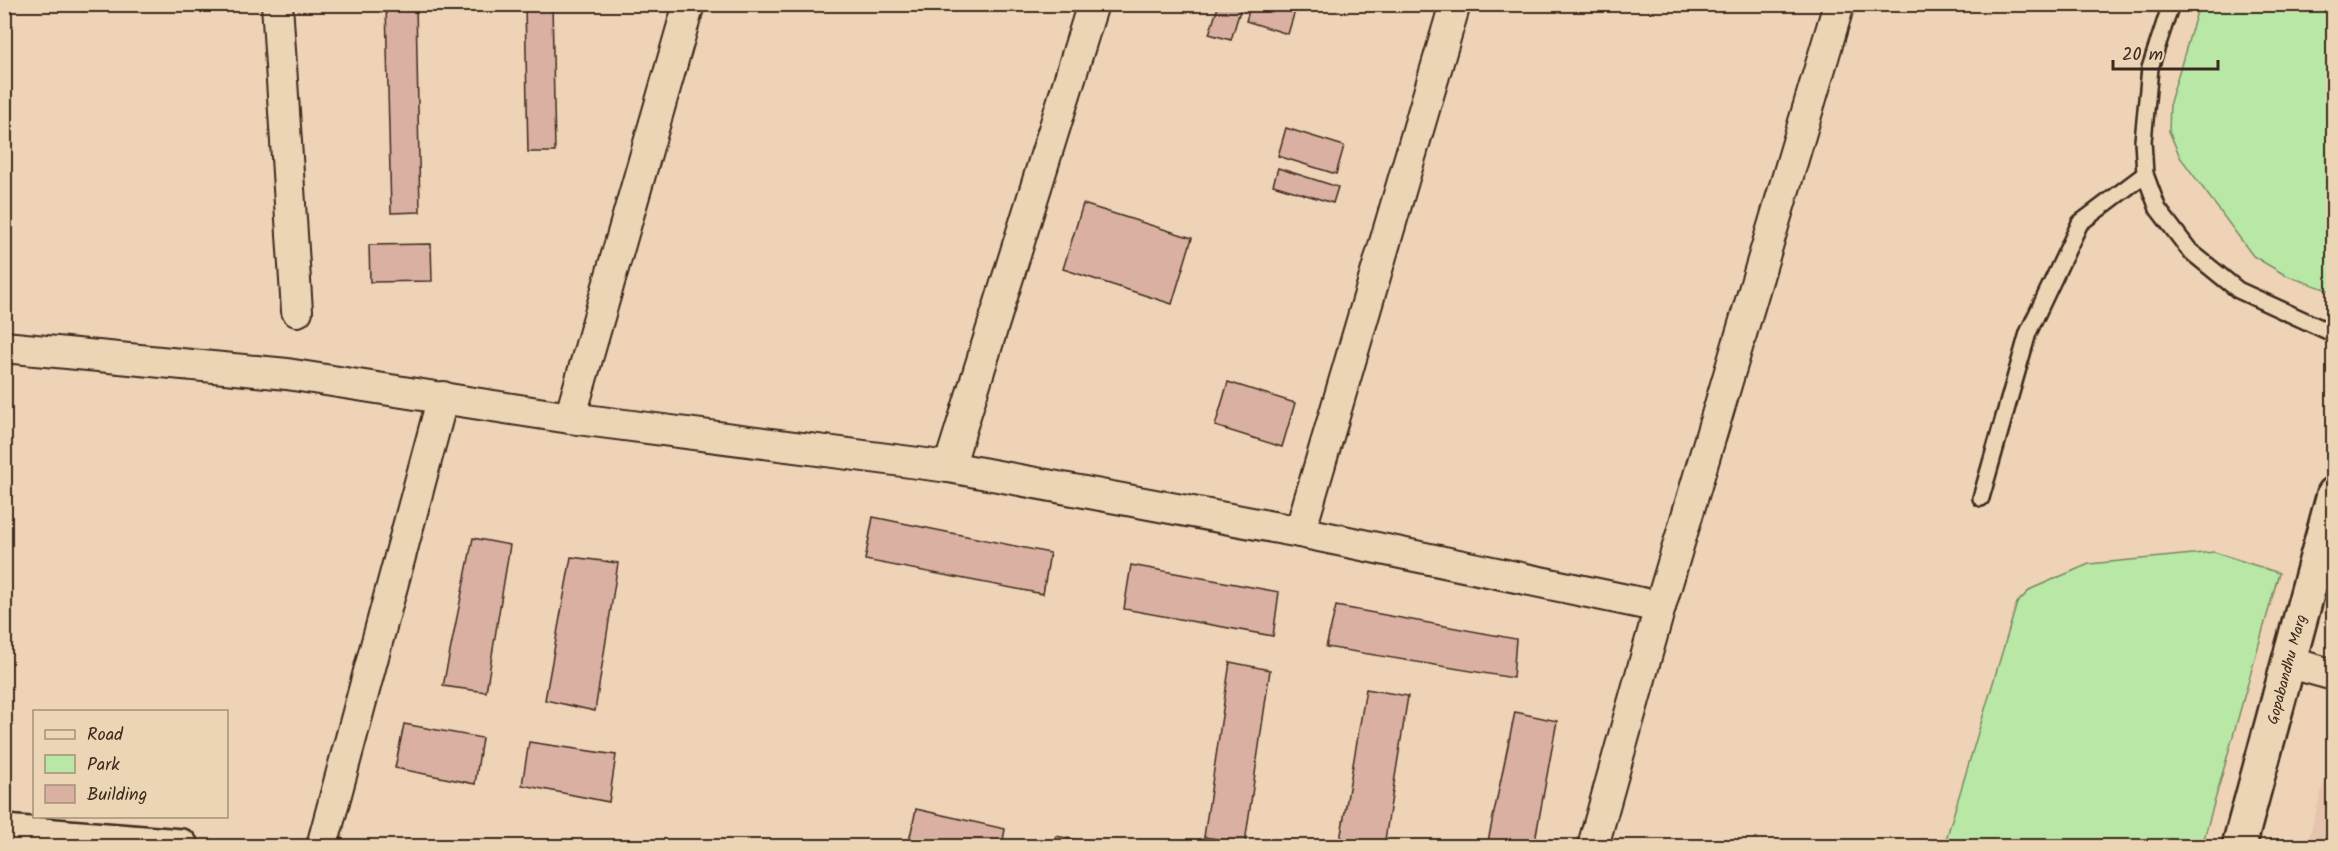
<svg xmlns="http://www.w3.org/2000/svg" width="2338" height="851" viewBox="0 0 2338 851" font-family="Kalam,sans-serif">
  <style>
    .built { fill: #e5c5ad }
    .green { fill: #b8e7a6; stroke: #7a8862; stroke-width: 1.5 }
    .building { fill: #d9b0a2; stroke: #3b2a1e; stroke-width: 1.5 }
    .lines { fill: none; stroke-linecap: round; stroke-linejoin: round }
    .service-casing { stroke: #3b2a1e; stroke-width: 20 }
    .minor-casing { stroke: #3b2a1e; stroke-width: 34 }
    .secondary-casing { stroke: #3b2a1e; stroke-width: 38 }
    .primary-casing { stroke: #3b2a1e; stroke-width: 38 }
    .service { stroke: #ecd5b5; stroke-width: 15 }
    .minor { stroke: #ecd5b5; stroke-width: 30 }
    .secondary { stroke: #ecd5b5; stroke-width: 33 }
    .primary { stroke: #ecd5b5; stroke-width: 33 }
    .labels { text-anchor: middle; stroke-width: 5; stroke-linejoin: round; paint-order: stroke }
    .street-label { font-size: 15px; fill: #3b2a1e; stroke: #ecd5b5 }
  </style>
  <rect width="100%" height="100%" fill="#eed3b6"/>
  <filter id="ink" filterUnits="userSpaceOnUse"><feTurbulence type="fractalNoise" baseFrequency=".0167" numOctaves="2"/><feDisplacementMap in="SourceGraphic" scale="12" xChannelSelector="R" yChannelSelector="G"/><feConvolveMatrix kernelMatrix="1 2 1 2 8 2 1 2 1" color-interpolation-filters="sRGB"/></filter>
  <g filter="url(#ink)">
    <path class="built" d="M2333,748V846H2307Z"/>
    <g class="green">
      <path d="M2199,5H2333V292L2285,275L2253,256L2180,157L2169,131L2170,102Z"/>
      <path d="M2214,552L2279,573L2202,846H1944L2017,603L2031,589L2089,564Z"/>
    </g>
    <g class="building">
      <path d="M386,4H416L420,212L391,213Z"/>
      <path d="M525,4H552L555,152H528Z"/>
      <path d="M1219,4H1242L1231,40L1209,34Z"/>
      <path d="M1251,4H1297L1288,34L1246,21Z"/>
      <path d="M1286,128L1344,146L1336,174L1278,156Z"/>
      <path d="M1278,168L1338,187L1333,203L1273,185Z"/>
      <path d="M1083,204L1192,238L1172,304L1063,269Z"/>
      <path d="M431,244L432,281L370,282L369,245Z"/>
      <path d="M1228,382L1295,403L1282,447L1215,426Z"/>
      <path d="M873,517L1050,553L1043,594L865,560Z"/>
      <path d="M473,538L510,545L486,692L443,686Z"/>
      <path d="M571,557L618,563L595,711L545,700Z"/>
      <path d="M1131,565L1279,592L1273,636L1124,609Z"/>
      <path d="M1336,606L1516,639L1513,678L1326,647Z"/>
      <path d="M1230,662L1270,670L1245,843L1204,837Z"/>
      <path d="M1366,689L1408,696L1384,846H1339Z"/>
      <path d="M1515,712L1557,721L1534,846H1487Z"/>
      <path d="M404,724L482,738L475,784L395,768Z"/>
      <path d="M529,742L616,755L609,802L522,785Z"/>
      <path d="M916,809L1005,829L1002,846H908Z"/>
      <path d="M1056,836L1107,846H1053Z"/>
    </g>
    <g class="lines">
      <defs>
        <g id="service">
          <path d="M2171,4L2150,68L2143,141L2145,174L2158,209L2190,251L2238,290L2334,334"/>
          <path d="M1981,498L2028,333L2080,223L2145,174"/>
        </g>
        <g id="minor">
          <path d="M277,4L297,311"/>
          <path d="M4,347L287,374L570,418L949,467L1300,532L1660,607"/>
          <path d="M570,418L689,4"/>
          <path d="M949,467L1093,4"/>
          <path d="M1300,532L1455,4"/>
          <path d="M2287,662L2334,675"/>
          <path d="M322,846L443,397"/>
          <path d="M1593,846L1660,607L1839,4"/>
        </g>
        <g id="secondary">
          <path id="s1" d="M2239,846L2334,494"/>
        </g>
        <path id="primary" d="M4,832L181,846"/>
      </defs>
      <use href="#service" class="service-casing"/>
      <use href="#minor" class="minor-casing"/>
      <use href="#secondary" class="secondary-casing"/>
      <use href="#primary" class="primary-casing"/>
      <use href="#service" class="service"/>
      <use href="#minor" class="minor"/>
      <use href="#secondary" class="secondary"/>
      <use href="#primary" class="primary"/>
    </g>
  </g>
  <g class="labels">
    <g class="street-label">
      <text dy="5" stroke="none"><textPath href="#s1" startOffset="183">Gopabandhu Marg</textPath></text>
    </g>
  </g>
  <rect width="2338" height="851" fill="none" stroke="#ecd5b5" stroke-width="24"/>
  <rect x="12" y="12" width="2314" height="827" fill="none" stroke="#3b2a1e" stroke-width="2" filter="url(#ink)"/>
  <rect x="33" y="710" width="195" height="108" fill="#ecd5b5" stroke="#a59179" stroke-width="1.5"/>
  <rect x="45" y="730" width="30" height="9" fill="#ecd5b5" stroke="#a59179" stroke-width="1.5"/>
  <text x="87" y="740" font-size="18" fill="#3b2a1e">Road</text>
  <rect x="45" y="755" width="30" height="18" fill="#b8e7a6" stroke="#a59179" stroke-width="1.5"/>
  <text x="87" y="770" font-size="18" fill="#3b2a1e">Park</text>
  <rect x="45" y="785" width="30" height="18" fill="#d9b0a2" stroke="#a59179" stroke-width="1.5"/>
  <text x="87" y="800" font-size="18" fill="#3b2a1e">Building</text>
  <path d="M2113 60v9h105v-9" fill="none" stroke="#3b2a1e" stroke-width="3"/>
  <text x="2122" y="60" font-size="18" fill="#3b2a1e" stroke="#ecd5b5" stroke-width="4.5" paint-order="stroke">20 m</text>
</svg>
